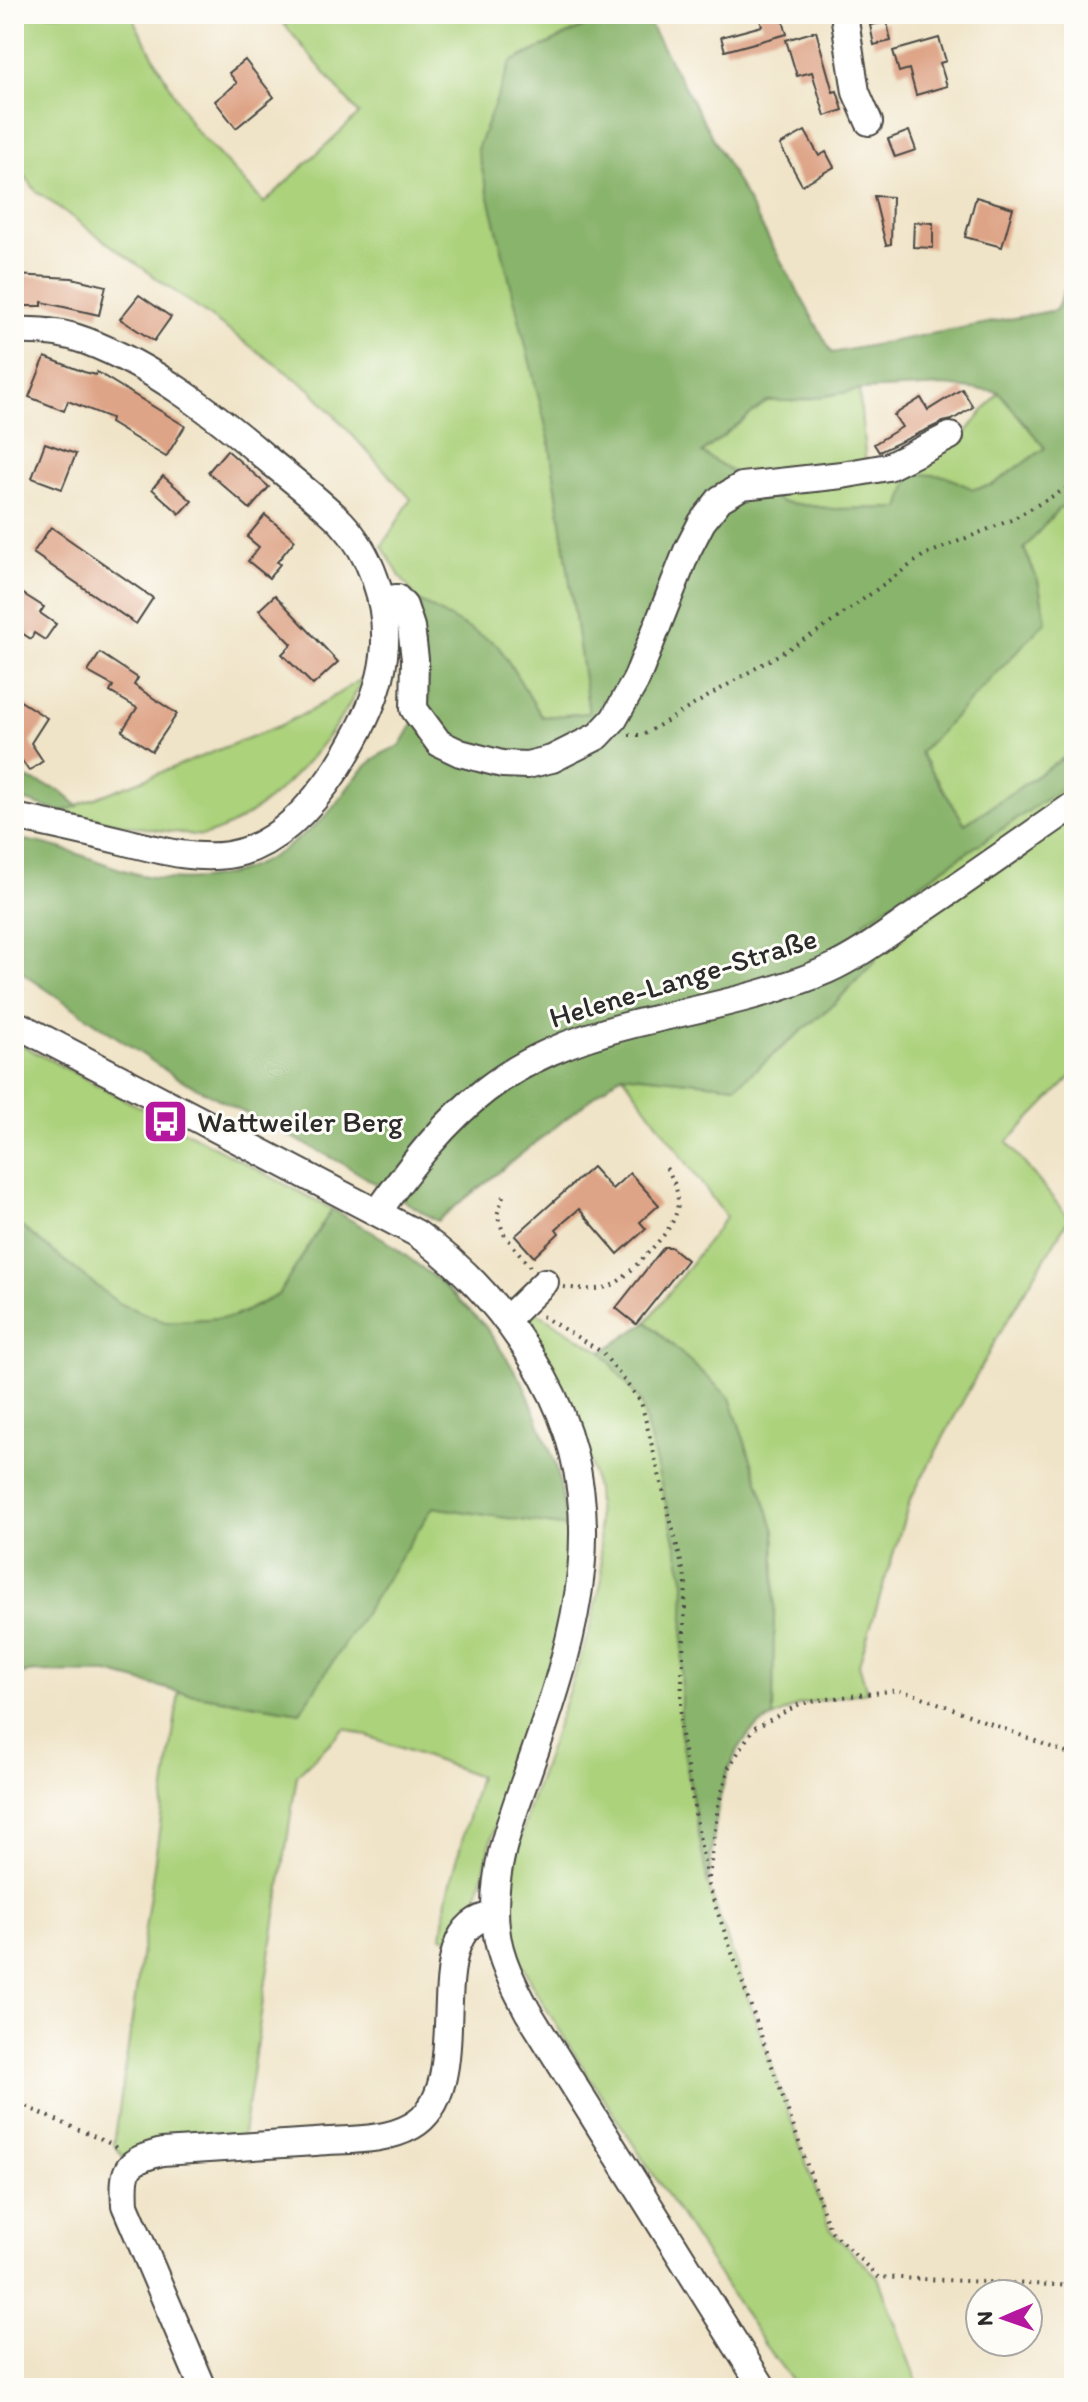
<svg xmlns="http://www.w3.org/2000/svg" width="1088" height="2402" viewBox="0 0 1088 2402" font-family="Itim,sans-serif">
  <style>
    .green { fill: #acd27c; stroke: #6c7e54; stroke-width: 2 }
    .forest { fill: #89b46c; stroke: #5a704c; stroke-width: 2; fill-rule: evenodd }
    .building { fill: #dea487 }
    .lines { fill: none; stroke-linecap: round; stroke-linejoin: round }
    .minor-casing { stroke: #494743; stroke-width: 30 }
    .path { stroke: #494743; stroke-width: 4; stroke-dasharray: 2 6; stroke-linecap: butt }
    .minor { stroke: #fff; stroke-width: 26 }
    .labels { text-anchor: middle; stroke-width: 6; stroke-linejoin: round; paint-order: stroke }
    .street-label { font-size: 30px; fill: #2b2b2b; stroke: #fdfcf7 }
    .poi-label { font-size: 30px; fill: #2b2b2b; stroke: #fdfcf7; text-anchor: start }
  </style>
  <rect width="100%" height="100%" fill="#fdfcf7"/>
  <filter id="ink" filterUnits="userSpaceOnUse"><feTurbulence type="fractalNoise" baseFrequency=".0125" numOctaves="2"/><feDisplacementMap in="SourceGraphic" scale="16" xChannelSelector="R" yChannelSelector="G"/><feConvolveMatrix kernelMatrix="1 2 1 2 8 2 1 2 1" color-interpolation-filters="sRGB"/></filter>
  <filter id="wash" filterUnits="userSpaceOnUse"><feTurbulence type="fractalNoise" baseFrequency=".006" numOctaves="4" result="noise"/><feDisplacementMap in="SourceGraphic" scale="32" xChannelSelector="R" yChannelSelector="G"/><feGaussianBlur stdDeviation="1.8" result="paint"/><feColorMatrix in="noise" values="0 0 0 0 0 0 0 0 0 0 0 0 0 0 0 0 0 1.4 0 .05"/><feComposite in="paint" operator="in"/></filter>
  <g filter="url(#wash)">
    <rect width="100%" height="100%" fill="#f0e4c8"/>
    <g class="green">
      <path d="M14,14H136L135,23L192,126L264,203L359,114L278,17L280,14H610L511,62L549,439L589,713L542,717L498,645L419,601L401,578L382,546L411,499L311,390L36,191L14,160Z"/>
      <path d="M859,390L866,465L747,480L702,453L767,401H796Z"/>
      <path d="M999,392L1046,449L992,485L972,489L945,476L900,508L834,509L782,502L759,488L957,444Z"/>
      <path d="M1074,503V751L965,824L920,753L1046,621L1038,581L1024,548L1058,509Z"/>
      <path d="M363,678C339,734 267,819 205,835C197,837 184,833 175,832C136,828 98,819 60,812L279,726L310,711Z"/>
      <path d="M1074,780V1074L1007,1142L1069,1218L996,1339L910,1500L859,1664L867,1692L800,1704L773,1718L775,1531L730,1398L647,1322L726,1217L622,1074L736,1086L835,1003L876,960L864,922Z"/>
      <path d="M14,1041L332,1209L278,1295L234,1317L165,1322L118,1303L14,1221Z"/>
      <path d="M523,1304L602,1352L641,1402L686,1582L680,1729L708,1885L830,2230L878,2277L919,2388H798L764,2344L568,2044L531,1983L515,1949L511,1894L518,1849L530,1804L589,1632L602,1579L596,1490L587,1447L572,1405L547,1358L516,1311Z"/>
      <path d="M433,1507L574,1528L569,1588L555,1647L492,1838L476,1903L449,1940L442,1937L447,1898L479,1776L345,1728L297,1775L241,2147L129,2165L114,2145L179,1692L300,1712Z"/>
    </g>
    <g class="forest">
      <path d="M610,14H644L832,353L1056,310L1074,267V503L1058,509L1024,549L1038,581L1046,621L920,753L965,824L1074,751V780L864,922L876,960L835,1003L736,1086L622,1074L437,1221L342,1163L174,1076L15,968L14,839C51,842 85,857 120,869C172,887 230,883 278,853C290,846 301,836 312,828C347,802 354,760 400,746L428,699L419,601L498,645L542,717L589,713L549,439L477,149L511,62ZM945,386L999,392L1045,448L992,485L973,489L945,476L911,473L900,508L834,509L782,502L702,453L767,401H796L859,390Z"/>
      <path d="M14,774L59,790L78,806L60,812L14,797Z"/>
      <path d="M332,1209L384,1239L439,1281L485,1326L523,1383L556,1465L568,1527L433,1507L300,1712L179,1692L108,1673L35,1672L14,1675V1221L118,1303L165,1322L234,1317L278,1295Z"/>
      <path d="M647,1322L730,1398L775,1531L773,1718C766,1722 757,1725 752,1731C715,1771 715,1834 708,1885L680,1729L685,1582L641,1402L602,1352Z"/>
    </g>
    <g id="blocks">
      <g class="building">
        <path d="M758,14H781L787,34L725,51L721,37L762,26Z"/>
        <path d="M887,22L891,41L874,45L870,25Z"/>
        <path d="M816,31L833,92L837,91L843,110L825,116L812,72L797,76L786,40Z"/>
        <path d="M939,38L946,61L940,63L947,86L916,95L909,69L899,72L893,51Z"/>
        <path d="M245,60L274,97L236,128L215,101L237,83L229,73Z"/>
        <path d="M805,131L819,156L826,152L834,167L802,185L780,145Z"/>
        <path d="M909,131L916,150L895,157L888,139Z"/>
        <path d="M874,196L892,197L891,244L886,245Z"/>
        <path d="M976,197L1013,208L1002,247L965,237Z"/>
        <path d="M914,222L933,223V248L913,247Z"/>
        <path d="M14,275L72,278L106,286L99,315L42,302V306H14Z"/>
        <path d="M139,295L171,317L154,341L120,319Z"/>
        <path d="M45,357L84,372L96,375L97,372L185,426L166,457L110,423L111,418L68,401L64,411L29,397Z"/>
        <path d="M962,389L973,407L952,420L943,422L879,452L874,444L902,427L894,415L921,398L928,410Z"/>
        <path d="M45,443L76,454L62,489L32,478Z"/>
        <path d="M227,450L269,487L250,509L208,472Z"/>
        <path d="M163,476L192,501L180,514L152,489Z"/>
        <path d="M265,515L295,540L277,562L280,564L269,578L248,561L259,547L247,537Z"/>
        <path d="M51,527L153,598L136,624L33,553Z"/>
        <path d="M14,588L44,607L40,613L56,624L45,640L34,633L31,639L14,628Z"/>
        <path d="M275,595L338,662L313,685L282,654L292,644L259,610Z"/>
        <path d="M100,653L138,678L134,685L177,714L152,751L122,731L137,708L110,692L113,686L88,672Z"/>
        <path d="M14,697L47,718L31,743L43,761L29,771L14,749Z"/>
        <path d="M592,1167L612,1189L630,1173L659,1205L640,1222L646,1229L618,1254L579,1209L556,1229L559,1233L534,1257L515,1236Z"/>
        <path d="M664,1247H671L687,1260L636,1324L616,1308Z"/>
      </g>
    </g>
  </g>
  <g filter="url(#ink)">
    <use href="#blocks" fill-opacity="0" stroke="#494743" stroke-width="2"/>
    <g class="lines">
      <defs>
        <g id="minor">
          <path d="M844,14L856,92L869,122"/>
          <path d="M14,331C38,330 63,332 86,341C155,367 216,415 272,463C295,482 320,501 341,522C356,538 368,559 375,579C400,650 376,707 338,767C313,805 275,848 228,855C194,860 159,850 126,842C89,833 52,824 14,817"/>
          <path d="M381,600L397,598L404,606L411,627L415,659L414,709L439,743L460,753L502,764L527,765L552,759L598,736L614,719L636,680L687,551L702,522L720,499L742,486L842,475L888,467L950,436"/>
          <path d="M14,1023L416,1233C470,1271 511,1319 543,1377C615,1506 577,1633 531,1763C512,1818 490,1868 496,1928C499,1958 514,1986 528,2012L763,2388"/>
          <path d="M378,1212C451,1107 506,1055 634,1024C699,1008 765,997 827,970C856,957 883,937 909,919C965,882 1019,843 1074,805"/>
          <path d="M507,1319L545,1282"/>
          <path d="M203,2388L125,2205C123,2167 125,2162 162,2152C213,2149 264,2145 315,2142C346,2139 384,2142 412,2126C482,2086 412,1925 495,1915"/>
        </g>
      </defs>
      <use href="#minor" class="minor-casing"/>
      <g class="path">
        <path d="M629,735H643L825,627L924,555L1011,520L1074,484"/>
        <path d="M503,1196L497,1215L504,1234L530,1267"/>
        <path d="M564,1287C579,1289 600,1292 614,1284C626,1277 637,1264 647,1254C674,1225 691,1205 665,1166"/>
        <path d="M542,1316L602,1352L641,1402L686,1582L680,1729L708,1885L830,2230L878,2277L1074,2286"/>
        <path d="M709,1878L718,1806L729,1767L753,1729L800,1704L820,1700L897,1690L920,1696L1074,1756"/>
        <path d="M14,2097L29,2108L113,2145L118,2150"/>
      </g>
      <use href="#minor" class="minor"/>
    </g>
  </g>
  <defs>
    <symbol id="bus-square" viewBox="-11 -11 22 22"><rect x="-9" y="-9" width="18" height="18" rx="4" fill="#b5179e" stroke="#fdfcf7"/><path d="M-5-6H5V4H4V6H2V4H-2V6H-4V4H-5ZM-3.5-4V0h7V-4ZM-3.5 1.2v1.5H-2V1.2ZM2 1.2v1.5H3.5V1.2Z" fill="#fff"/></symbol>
  </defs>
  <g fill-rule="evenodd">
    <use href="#bus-square" x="140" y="1096" width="51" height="51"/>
  </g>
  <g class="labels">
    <g class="street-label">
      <text transform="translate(683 978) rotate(-17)" y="10">Helene-Lange-Straße</text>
    </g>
    <g class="poi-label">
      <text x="197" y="1132">Wattweiler Berg</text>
    </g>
  </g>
  <rect width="1088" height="2402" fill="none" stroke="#fdfcf7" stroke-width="48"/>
  <g transform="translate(1004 2318) rotate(268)"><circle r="38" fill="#fdfcf7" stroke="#a9a8a5" stroke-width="2"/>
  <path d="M0-6L14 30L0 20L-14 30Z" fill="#b5179e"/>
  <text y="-12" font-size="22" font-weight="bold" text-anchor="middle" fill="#2b2b2b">N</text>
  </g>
</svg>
